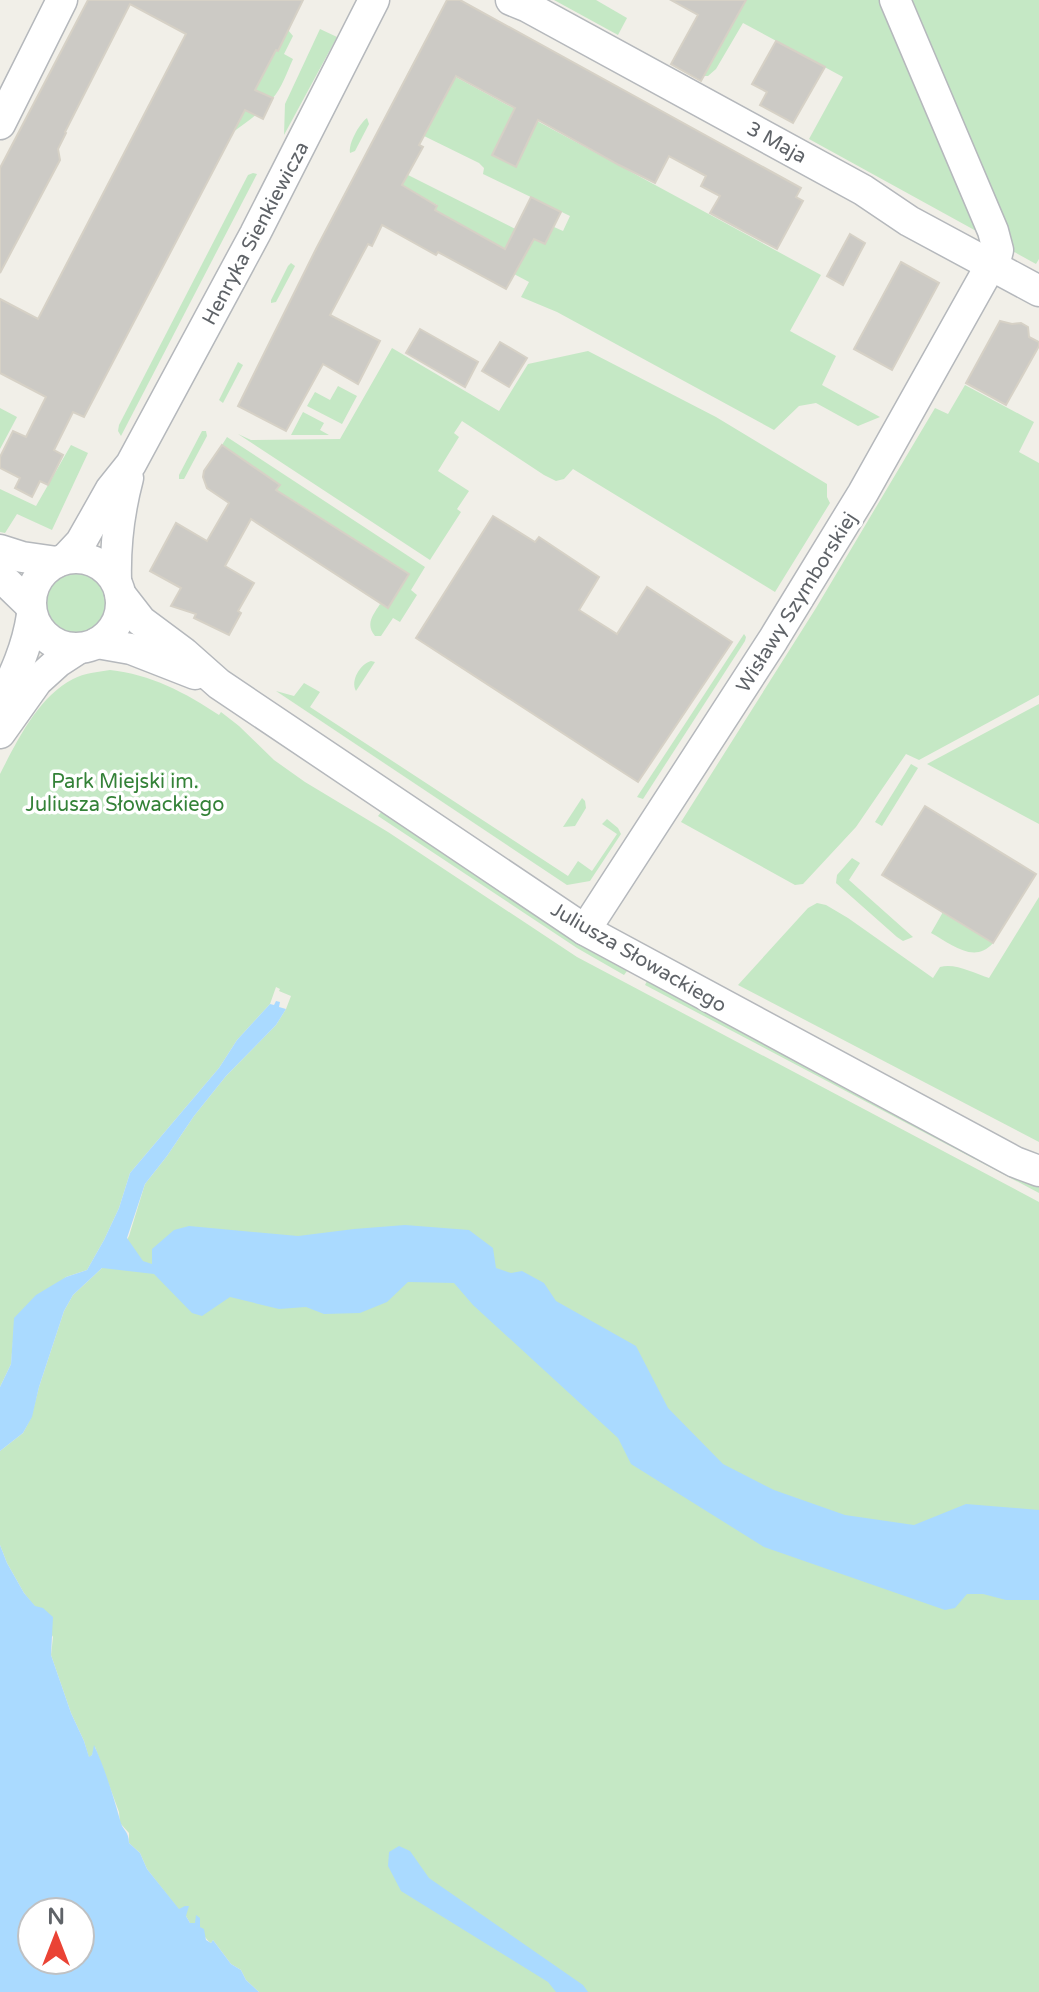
<svg xmlns="http://www.w3.org/2000/svg" width="1039" height="1992" viewBox="0 0 1039 1992" font-family="'Varela Round',sans-serif">
  <style>
    .green { fill: #c5e8c5 }
    .water { fill: #aadaff; fill-rule: evenodd }
    .building { fill: #cccac5; stroke: #d6d1c6; stroke-width: 2 }
    .lines { fill: none; stroke-linecap: round; stroke-linejoin: round }
    .minor-casing { stroke: #b5b8bc; stroke-width: 33 }
    .minor { stroke: #fff; stroke-width: 30 }
    .labels { text-anchor: middle; stroke-width: 7; stroke-linejoin: round; paint-order: stroke }
    .street-label { font-size: 20px; fill: #5f6368; stroke: #fff }
    .park-label { font-size: 20px; fill: #348238; stroke: #fff }
  </style>
  <rect width="100%" height="100%" fill="#f1efe8"/>
  <g class="green">
    <path d="M554,0H596L627,18L618,35Z"/>
    <path d="M746,0H1039V259L1036,264L809,139L843,77L743,23L716,69L708,76H704Z"/>
    <path d="M320,29L337,37L284,135L285,104Z"/>
    <path d="M288,30L293,36L284,54L293,59C287,72 282,88 272,99C261,112 247,122 233,132L282,36Z"/>
    <path d="M417,56L821,275L790,331L836,356L822,385L880,417L858,426L816,403L799,406L774,430L557,312L521,297L529,282L514,274L522,258L435,210L437,205L428,200L391,206L408,175L545,244L554,227L563,231L570,216L483,174L484,168L479,163L424,136L445,95L407,75Z"/>
    <path d="M367,118L369,124L355,151L350,153C348,144 359,124 367,118Z"/>
    <path d="M253,173L257,174L121,436L118,431L119,425L248,175Z"/>
    <path d="M291,263L295,266L276,302L271,303V300L288,266Z"/>
    <path d="M392,348L499,411L528,364L588,351L716,417L827,484V497L830,503L775,592L573,469L564,479L556,481L544,475L462,421L454,433L459,437L438,471L469,491L457,509L461,512L430,560L238,434L251,440L340,439Z"/>
    <path d="M238,362L243,365L223,403L219,400Z"/>
    <path d="M965,385L1034,422L1019,452L1039,463V695L919,760L906,754L856,827L803,884L795,885L681,822L816,608L935,408L948,414Z"/>
    <path d="M338,386L357,396L342,424L307,406L315,392L330,400Z"/>
    <path d="M0,408L17,417L0,449Z"/>
    <path d="M303,412L324,423L320,430L329,435H291Z"/>
    <path d="M202,431H206L207,436L184,479H179V475Z"/>
    <path d="M227,437L425,567L411,590L417,595L400,622L393,618L381,636H375C365,624 373,615 380,604L388,608L408,574L293,500L271,532L254,521L222,445Z"/>
    <path d="M71,445L88,453L52,530L17,514L5,533L0,532V489L36,506Z"/>
    <circle cx="76" cy="603" r="31"/>
    <path d="M744,634L746,637L745,641L643,799L637,797Z"/>
    <path d="M371,661L375,662L356,691C350,681 360,664 371,661Z"/>
    <path d="M110,670C150,674 186,693 219,715L221,712L239,726L274,760L305,782L388,832L577,957L1039,1202V1992H259L246,1980L241,1970L231,1964L213,1940L211,1943C202,1937 202,1924 190,1923L186,1916V1911L179,1910L147,1869L140,1853L129,1843V1833L120,1823L119,1812L95,1747L92,1755L89,1758L84,1741L71,1713L51,1655L53,1637L35,1607L24,1593L7,1563L0,1545V1451L23,1433L31,1418L39,1387L64,1311L73,1295L102,1268L118,1257L129,1236L145,1184L167,1156L194,1116L226,1076L276,1025L286,1009L291,996L279,991L280,989L276,987L270,1004L237,1040L219,1068L130,1173L119,1208L104,1240L87,1270L66,1277L15,1318L11,1364L0,1387V774C17,741 38,697 73,679C85,673 97,672 110,670Z"/>
    <path d="M304,683L320,692L310,707L568,876L578,861L592,871L617,834L602,824L607,819L618,828L621,834L590,881L567,885L276,691L294,696Z"/>
    <path d="M1039,704V824L927,764Z"/>
    <path d="M911,764L918,768L882,826L875,822Z"/>
    <path d="M582,798L585,801L586,808L575,826L563,827Z"/>
    <path d="M382,811L578,941L627,971L624,975L577,948L378,816Z"/>
    <path d="M852,858L860,863L849,880L913,937L903,941L897,937L836,883L837,875Z"/>
    <path d="M1039,897V1142L738,985L808,908L817,903L826,905L848,918L933,978L940,967C956,963 973,973 989,978Z"/>
    <path d="M943,912V913L993,943C974,965 950,943 931,933Z"/>
    <path d="M647,981L1039,1187V1193L645,985Z"/>
  </g>
  <g class="water">
    <path d="M276,1001L280,1002L279,1007L286,1009L276,1025L226,1076L194,1116L167,1156L145,1184L127,1238L143,1261L152,1264V1249L174,1230L189,1226L298,1236L354,1229L405,1225L469,1230L493,1248L496,1268L511,1273L522,1271L544,1283L556,1301L636,1346L668,1408L723,1464L774,1490L845,1515L914,1525L966,1504L1039,1510V1600H1006L983,1594H967L955,1608L945,1610L764,1547L631,1464L618,1438L473,1305L454,1283L408,1282L387,1302L360,1313L324,1314L306,1307L279,1309L230,1297L202,1316L192,1313L154,1274L102,1268L73,1295L64,1311L39,1387L32,1417L23,1433L0,1451V1387L11,1364L14,1318L36,1295L66,1277L87,1270L104,1240L119,1208L130,1173L219,1068L237,1040L270,1004L274,1005Z"/>
    <path d="M0,1545L7,1563L24,1593L35,1606L43,1608L53,1617L51,1655L71,1713L84,1741L89,1757L92,1755L94,1745C105,1769 113,1795 120,1820C122,1830 129,1831 129,1843L140,1853L147,1869L179,1909L185,1906H189L186,1916L190,1923H195L196,1915L200,1918V1927L204,1929L206,1940L211,1943L213,1940L231,1964L241,1970L246,1980L259,1992H0ZM32,1912H80V1960H32Z"/>
    <path d="M399,1846L410,1851L429,1878L583,1985L588,1992H556L548,1982L401,1891L388,1866L389,1852Z"/>
  </g>
  <g class="building">
    <path d="M88,0H303L278,51L276,50L255,90L273,98L263,119L245,110L84,417L73,412L54,450L63,455L48,485L40,481L32,497L15,488L20,478L0,468V457L13,431L26,437L46,397L0,373V299L38,319L186,34L130,4L65,132L66,133L58,149L60,160L0,273V168Z"/>
    <path d="M447,0H460L801,188L796,197L803,201L777,249L710,213L720,196L701,186L706,176L669,156L655,183L619,165L538,120L516,167L492,155L515,108L456,76L419,145L423,147L402,185L437,206L435,210L505,249L531,197L561,212L545,244L534,239L506,289L438,252L436,255L382,225L372,246L368,244L330,315L380,341L358,384L323,364L286,431L238,406L316,249Z"/>
    <path d="M671,0H746L701,81L671,64L698,15Z"/>
    <path d="M776,41L825,67L793,123L760,105L767,92L752,84Z"/>
    <path d="M850,234L865,243L843,285L827,276Z"/>
    <path d="M901,262L939,283L892,370L854,349Z"/>
    <path d="M1000,321L1012,324L1021,323L1028,327L1029,337L1039,342V346L1006,405L966,383Z"/>
    <path d="M420,329L478,362L465,387L406,353Z"/>
    <path d="M500,342L527,358L509,387L482,371Z"/>
    <path d="M222,445L280,485L276,490L409,574L388,608L251,519L225,566L254,583L238,611L241,613L229,635L194,618L196,614L171,606L181,588L150,571L176,523L207,541L229,503L207,488L203,477L204,471Z"/>
    <path d="M493,516L535,542L539,537L599,577L579,610L617,634L647,587L732,642L638,782L416,638Z"/>
    <path d="M925,806L1036,874L993,943L882,875Z"/>
  </g>
  <g class="lines">
    <defs>
      <g id="minor">
        <path d="M511,0L528,7L863,190L909,221L1039,291"/>
        <path d="M0,124L62,0"/>
        <path d="M0,550L22,557L57,562"/>
        <circle cx="76" cy="603" r="45"/>
        <path d="M66,558L81,542L111,489L131,464L255,234L374,0"/>
        <path d="M0,576L30,605"/>
        <path d="M116,581C115,546 119,512 128,478"/>
        <path d="M120,594L141,621L184,653L219,684L585,930L1015,1162L1039,1171"/>
        <path d="M97,643L131,649L195,674"/>
        <path d="M0,703C15,674 27,648 32,615"/>
        <path d="M0,733L37,681L58,662L78,649"/>
        <path d="M585,930L773,640L863,493L997,254L998,250L993,231L895,0"/>
      </g>
    </defs>
    <use href="#minor" class="minor-casing"/>
    <use href="#minor" class="minor"/>
  </g>
  <g class="labels">
    <g class="street-label">
      <text transform="translate(777 142) rotate(29)" y="7">3 Maja</text>
      <text transform="translate(255 233) rotate(-62)" y="7">Henryka Sienkiewicza</text>
      <text transform="translate(796 602) rotate(-58)" y="7">Wisławy Szymborskiej</text>
      <text transform="translate(639 957) rotate(30)" y="7">Juliusza Słowackiego</text>
    </g>
    <g class="park-label">
      <text x="125" y="788">Park Miejski im.<tspan x="125" dy="23">Juliusza Słowackiego</tspan></text>
    </g>
  </g>
  <g transform="translate(56 1936)"><circle r="38" fill="#ffffff" stroke="#bfc1c3" stroke-width="2"/>
  <path d="M0-6L14 30L0 20L-14 30Z" fill="#ea4335"/>
  <text y="-12" font-size="22" font-weight="bold" text-anchor="middle" fill="#5f6368">N</text>
  </g>
</svg>
